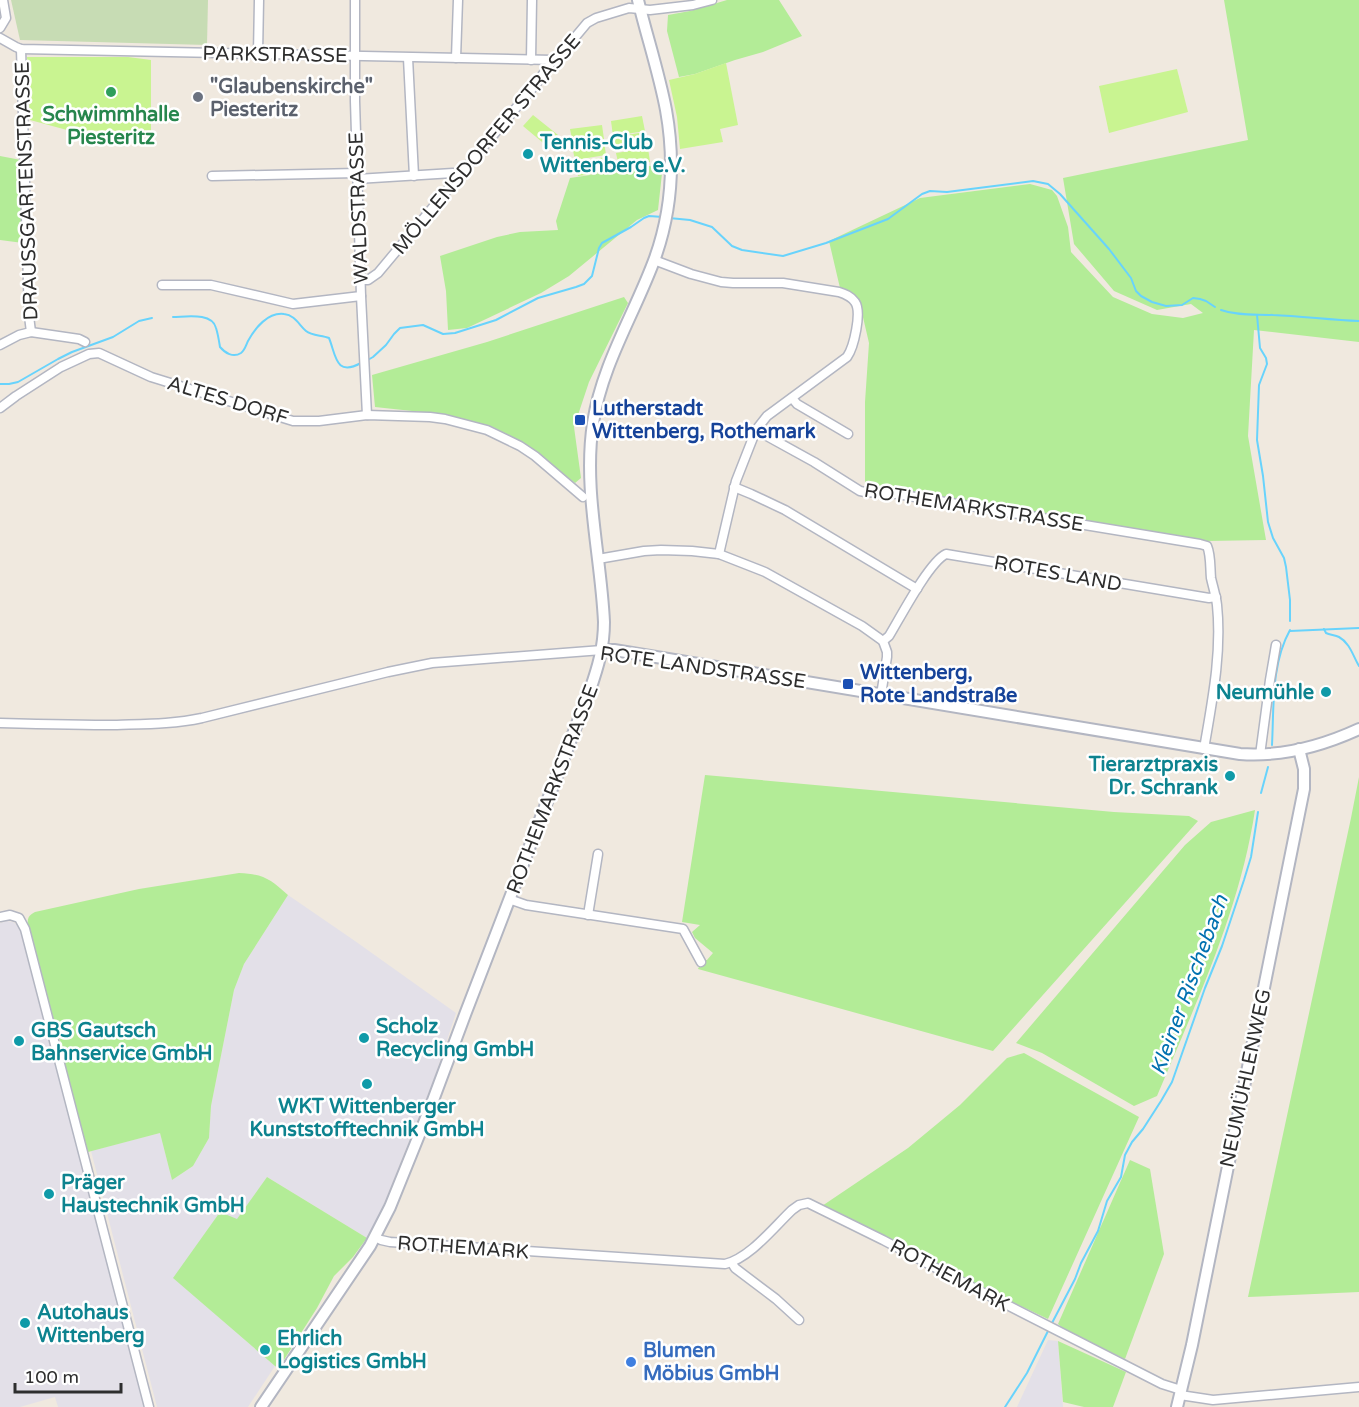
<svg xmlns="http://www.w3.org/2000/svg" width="1359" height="1407" viewBox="0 0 1359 1407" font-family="'Varela Round',sans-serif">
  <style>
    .industrial { fill: #e3e0e8 }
    .green { fill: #b3ec97 }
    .cemetery { fill: #c7dcb4 }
    .pitch { fill: #c9f491 }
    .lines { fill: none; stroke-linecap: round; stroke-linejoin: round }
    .stream { stroke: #68d3fc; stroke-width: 2 }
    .minor-casing { stroke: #b3b6c2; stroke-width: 11 }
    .tertiary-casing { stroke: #b3b6c2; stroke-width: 14 }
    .minor { stroke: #fff; stroke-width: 8 }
    .tertiary { stroke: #fff; stroke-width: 10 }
    .leisure-dot { fill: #2e9e5b; stroke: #fff; stroke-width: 2 }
    .worship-dot { fill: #6b7280; stroke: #fff; stroke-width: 2 }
    .culture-dot { fill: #0f9aa8; stroke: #fff; stroke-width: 2 }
    .transit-dot { fill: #1a4fb4; stroke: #fff; stroke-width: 2 }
    .shop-dot { fill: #3f7fe0; stroke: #fff; stroke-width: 2 }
    .labels { text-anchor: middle; stroke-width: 5; stroke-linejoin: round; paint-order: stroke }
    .street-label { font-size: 20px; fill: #2e2e2e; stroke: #fff }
    .worship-label { font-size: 20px; font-weight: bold; fill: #5b616d; stroke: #fff; text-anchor: start }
    .leisure-label { font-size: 20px; font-weight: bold; fill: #27864d; stroke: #fff }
    .culture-label { font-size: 20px; font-weight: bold; fill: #0d838f; stroke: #fff; text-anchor: start }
    .transit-label { font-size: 20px; font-weight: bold; fill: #164399; stroke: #fff; text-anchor: start }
    .shop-label { font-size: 20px; font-weight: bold; fill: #366cbe; stroke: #fff; text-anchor: start }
    .water-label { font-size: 21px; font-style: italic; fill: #0071b0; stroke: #fff }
  </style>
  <rect width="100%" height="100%" fill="#f0e9df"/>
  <g class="industrial">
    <path d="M288,895L355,941L456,1013L434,1079L380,1214L367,1238L267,1177L237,1220L220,1212L174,1278L275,1366L248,1407H157L91,1151L160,1133L172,1180L193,1166L209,1138L211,1106L234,990L244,964Z"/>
    <path d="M7,921L13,922L18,926L21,934L144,1407H58L55,1397L20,1407H0V923Z"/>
    <path d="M1048,1340L1058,1341L1063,1407H1017Z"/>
  </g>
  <g class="green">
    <path d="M727,0H779L802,36L763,52L735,60L695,74L679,77L667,31L668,15L690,11Z"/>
    <path d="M1224,0H1359V342L1254,330L1248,436L1266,540L1207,541L1037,513L888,487L865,485V402L869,343L859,300L840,288L829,241L920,198L1030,184L1052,190L1057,196L1068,227L1071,252L1113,297L1152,314L1183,318L1203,313L1191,304L1157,310L1114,291L1074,244L1063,178L1248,140Z"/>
    <path d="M0,156L21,160L23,243L0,240Z"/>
    <path d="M663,164L658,210L637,220L569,276L541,293L467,328L448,330L446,291L440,256L497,237L520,232L558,230L556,221L570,178Z"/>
    <path d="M624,297L628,303L589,382L574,427L581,478L575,483L528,446L493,427L440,414L375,407L372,375L487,342Z"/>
    <path d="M705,775L1114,812L1189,816L1198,821L993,1051L698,969L702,960H707L713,953L695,938L692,932L700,925L682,922Z"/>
    <path d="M1359,777V1292L1248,1297L1351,818Z"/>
    <path d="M1255,810C1240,910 1196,1003 1157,1096L1134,1106L1042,1053L1016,1043L1185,845L1211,822Z"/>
    <path d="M239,873C264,874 270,879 288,895L244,964L234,990L211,1106L209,1138L193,1166L172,1180L160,1133L88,1152L62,1056C64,1047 61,1041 56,1034L28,925C27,918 29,915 35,912L139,889Z"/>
    <path d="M1024,1053L1139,1117L1048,1319L977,1285L822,1206L908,1148L960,1105L1007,1058Z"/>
    <path d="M1130,1160L1150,1169L1164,1254L1125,1359L1066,1331L1058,1324Z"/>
    <path d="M267,1177L367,1238L353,1257L334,1276L317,1308L280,1366L278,1368L275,1366L173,1278L220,1212L237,1219Z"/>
    <path d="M1058,1341L1126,1372L1113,1407H1084L1063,1402Z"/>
  </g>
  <path class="cemetery" d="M11,0H208L207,45L20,40Z"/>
  <g class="pitch">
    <path d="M27,57H128L151,60V132L67,130L30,120Z"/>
    <path d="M726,63L738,125L720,129L723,142L680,149L677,117L669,80L695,74Z"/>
    <path d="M1177,69L1188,112L1109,133L1099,86Z"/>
    <path d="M533,115L558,135L548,147L523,126Z"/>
    <path d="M642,116L645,131L613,136L611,121Z"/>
    <path d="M602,125L604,139L573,144L570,129Z"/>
    <path d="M645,132L647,147L616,151L614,137Z"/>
    <path d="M604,141L606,155L575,160L572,146Z"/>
    <path d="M648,148L650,162L619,167L616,153Z"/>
    <path d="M606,157L609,172L578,176L575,162Z"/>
  </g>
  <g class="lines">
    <g class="stream">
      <path d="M669,218L690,220L712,227L732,246L742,250L783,256L826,243L888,219L922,194L930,191L947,192L1033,181L1048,184L1060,194L1109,249L1131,278L1136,291L1141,296L1152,302L1166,306L1182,305L1193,298L1200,299L1206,301L1215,307"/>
      <path d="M1221,310C1238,316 1256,314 1273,315C1302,316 1330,320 1359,321"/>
      <path d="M1257,315L1260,348L1266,358L1267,364L1259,385L1257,440L1263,476L1268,522L1273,538L1284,558L1286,567L1290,600V621"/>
      <path d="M173,317C185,317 212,312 216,328C218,334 219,341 220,347C225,353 233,358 241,353C245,350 246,345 248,341C255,328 268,312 284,314C295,315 299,325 306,331C312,336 322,335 329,338C336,355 335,377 361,363"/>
      <path d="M366,361L373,357L386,345L394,334L400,328L423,325L443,334L455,333L496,320L538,298L576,287L584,284L592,276L599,248L602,243L631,227L644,218L649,216L663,217"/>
      <path d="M0,384H9L18,382L58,359L72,352L113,337L139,321L152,318"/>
      <path d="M1324,629L1326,633C1330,635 1335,635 1339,637C1350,643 1353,656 1359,666"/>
      <path d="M1290,631L1359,628"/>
      <path d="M1272,745C1274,707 1271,664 1290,630"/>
      <path d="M1261,793L1268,767"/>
      <path d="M1052,1323L1075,1279L1081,1263L1098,1231L1107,1201L1121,1177L1125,1155L1132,1142L1143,1129L1161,1101L1172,1082L1205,988L1222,946L1244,880L1251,857L1258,812"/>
      <path d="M1005,1407L1027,1373L1048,1331"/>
    </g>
    <defs>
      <g id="minor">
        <path d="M355,0V101L361,296L367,415"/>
        <path d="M0,28L6,18L3,0"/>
        <path d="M0,38L16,47L21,49L553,60"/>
        <path d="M21,49L29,316L31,332"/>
        <path d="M258,54L259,0"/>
        <path d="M408,58L414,176"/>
        <path d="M456,58L458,0"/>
        <path d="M531,60L532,0"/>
        <path d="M212,176L357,173"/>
        <path d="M357,179L453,173L456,174L459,177"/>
        <path d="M654,260L691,274L721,282L733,283H783L839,292C845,294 851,296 855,302C862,312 854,347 847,357L767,416L756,430L736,481L719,554"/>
        <path d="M360,280H368L378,273L536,84L553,60L561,54L587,23L596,18L629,8L650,10L693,5L712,0"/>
        <path d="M162,285H211L293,304L361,296"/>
        <path d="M0,345L19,335L31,332L79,339L85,342"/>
        <path d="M792,398L797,404L848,434"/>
        <path d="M0,408L16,396L61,367L89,354L99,353L151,377L293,421H319L367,415L430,417L445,419L487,430L520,446L535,456L583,497"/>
        <path d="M756,430L814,462L860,491L865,492L897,494L1200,544L1207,546C1211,555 1210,568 1211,578C1213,587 1216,596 1217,605C1222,653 1212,702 1204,749"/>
        <path d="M734,487L751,494L785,510L917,589"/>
        <path d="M598,559L644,551L661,550L692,551L719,554L765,572L862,626L883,641"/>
        <path d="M881,695L887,657V652L883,641L889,636C900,618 929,562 946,554L1209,598L1216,597"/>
        <path d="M0,723C39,724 78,725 117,725C146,724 174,724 202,718L388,672L432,663L602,650"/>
        <path d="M1260,755L1270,680L1276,645"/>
        <path d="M509,899L526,905L683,929L701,962"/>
        <path d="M588,915L598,854"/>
        <path d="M0,917L10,915L19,918L25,929L149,1407"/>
        <path d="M375,1237L381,1240L390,1242L725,1264C750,1258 774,1227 792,1210L799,1205L808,1203L883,1240L970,1286L1162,1384L1181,1390"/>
        <path d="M732,1263L735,1268L776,1299L799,1320"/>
        <path d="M1180,1395L1213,1400L1359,1387"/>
      </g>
      <g id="tertiary">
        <path d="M602,650H614L1240,754C1281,757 1322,746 1359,729"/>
        <path d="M261,1407L370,1246L390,1207L432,1103L466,1012L590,690C598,667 604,647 604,622C601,556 583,489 593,423C602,364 635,313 655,258C672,210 675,160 666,110C659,73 647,37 638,0"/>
        <path d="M1177,1407L1192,1345L1304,789V769L1299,749"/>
      </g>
    </defs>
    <use href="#minor" class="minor-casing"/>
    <use href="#tertiary" class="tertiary-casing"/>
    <use href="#minor" class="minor"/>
    <use href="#tertiary" class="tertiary"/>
  </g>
  <circle class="leisure-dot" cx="111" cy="92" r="6"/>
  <circle class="worship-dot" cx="198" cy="97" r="6"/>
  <g class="culture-dot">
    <circle cx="528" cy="154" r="6"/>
    <circle cx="1326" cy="692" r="6"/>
    <circle cx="1230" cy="776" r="6"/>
    <circle cx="364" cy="1038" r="6"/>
    <circle cx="19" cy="1041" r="6"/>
    <circle cx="367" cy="1084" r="6"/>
    <circle cx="49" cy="1194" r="6"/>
    <circle cx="25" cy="1323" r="6"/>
    <circle cx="265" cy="1350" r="6"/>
  </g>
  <g class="transit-dot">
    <rect x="574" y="414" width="12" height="12" rx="3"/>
    <rect x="842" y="678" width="12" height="12" rx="3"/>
  </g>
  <circle class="shop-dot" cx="631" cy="1362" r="6"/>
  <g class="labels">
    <g class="street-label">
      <text transform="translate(275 54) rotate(1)" y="7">PARKSTRASSE</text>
      <text transform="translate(486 144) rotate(-50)" y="7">MÖLLENSDORFER STRASSE</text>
      <text transform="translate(26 191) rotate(-92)" y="7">DRAUSSGARTENSTRASSE</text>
      <text transform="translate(358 208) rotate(-92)" y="7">WALDSTRASSE</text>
      <text transform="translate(228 400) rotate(17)" y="7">ALTES DORF</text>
      <text transform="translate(974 507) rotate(9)" y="7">ROTHEMARKSTRASSE</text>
      <text transform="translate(1058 573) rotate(10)" y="7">ROTES LAND</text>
      <text transform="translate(703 667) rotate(8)" y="7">ROTE LANDSTRASSE</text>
      <text transform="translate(552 789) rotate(-69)" y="7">ROTHEMARKSTRASSE</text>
      <text transform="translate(1245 1078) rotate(-78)" y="7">NEUMÜHLENWEG</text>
      <text transform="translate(463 1247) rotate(4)" y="7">ROTHEMARK</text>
      <text transform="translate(950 1275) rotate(28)" y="7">ROTHEMARK</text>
    </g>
    <g class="worship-label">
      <text x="210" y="93">"Glaubenskirche"<tspan x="210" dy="23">Piesteritz</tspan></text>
    </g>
    <g class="leisure-label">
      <text x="111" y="121">Schwimmhalle<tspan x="111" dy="23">Piesteritz</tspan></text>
    </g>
    <g class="culture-label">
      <text x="540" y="149">Tennis-Club<tspan x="540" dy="23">Wittenberg e.V.</tspan></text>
      <text x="1314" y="699" text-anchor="end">Neumühle</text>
      <text x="1218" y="771" text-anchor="end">Tierarztpraxis<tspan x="1218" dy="23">Dr. Schrank</tspan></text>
      <text x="376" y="1033">Scholz<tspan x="376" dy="23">Recycling GmbH</tspan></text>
      <text x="31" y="1037">GBS Gautsch<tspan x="31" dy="23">Bahnservice GmbH</tspan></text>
      <text x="367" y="1113" text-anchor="middle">WKT Wittenberger<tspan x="367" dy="23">Kunststofftechnik GmbH</tspan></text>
      <text x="61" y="1189">Präger<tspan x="61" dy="23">Haustechnik GmbH</tspan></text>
      <text x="37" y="1319">Autohaus<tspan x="37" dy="23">Wittenberg</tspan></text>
      <text x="277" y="1345">Ehrlich<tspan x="277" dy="23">Logistics GmbH</tspan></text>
    </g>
    <g class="transit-label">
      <text x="592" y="415">Lutherstadt<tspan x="592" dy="23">Wittenberg, Rothemark</tspan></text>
      <text x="860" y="679">Wittenberg,<tspan x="860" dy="23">Rote Landstraße</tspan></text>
    </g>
    <g class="shop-label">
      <text x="643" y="1357">Blumen<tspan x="643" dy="23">Möbius GmbH</tspan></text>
    </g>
    <g class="water-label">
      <text transform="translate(1189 985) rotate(-70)" y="7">Kleiner Rischebach</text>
    </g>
  </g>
  <path d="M15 1383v9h106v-9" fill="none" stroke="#2e2e2e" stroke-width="3"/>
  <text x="24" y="1383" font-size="18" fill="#2e2e2e" stroke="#ffffff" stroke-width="4.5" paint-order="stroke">100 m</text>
</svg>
